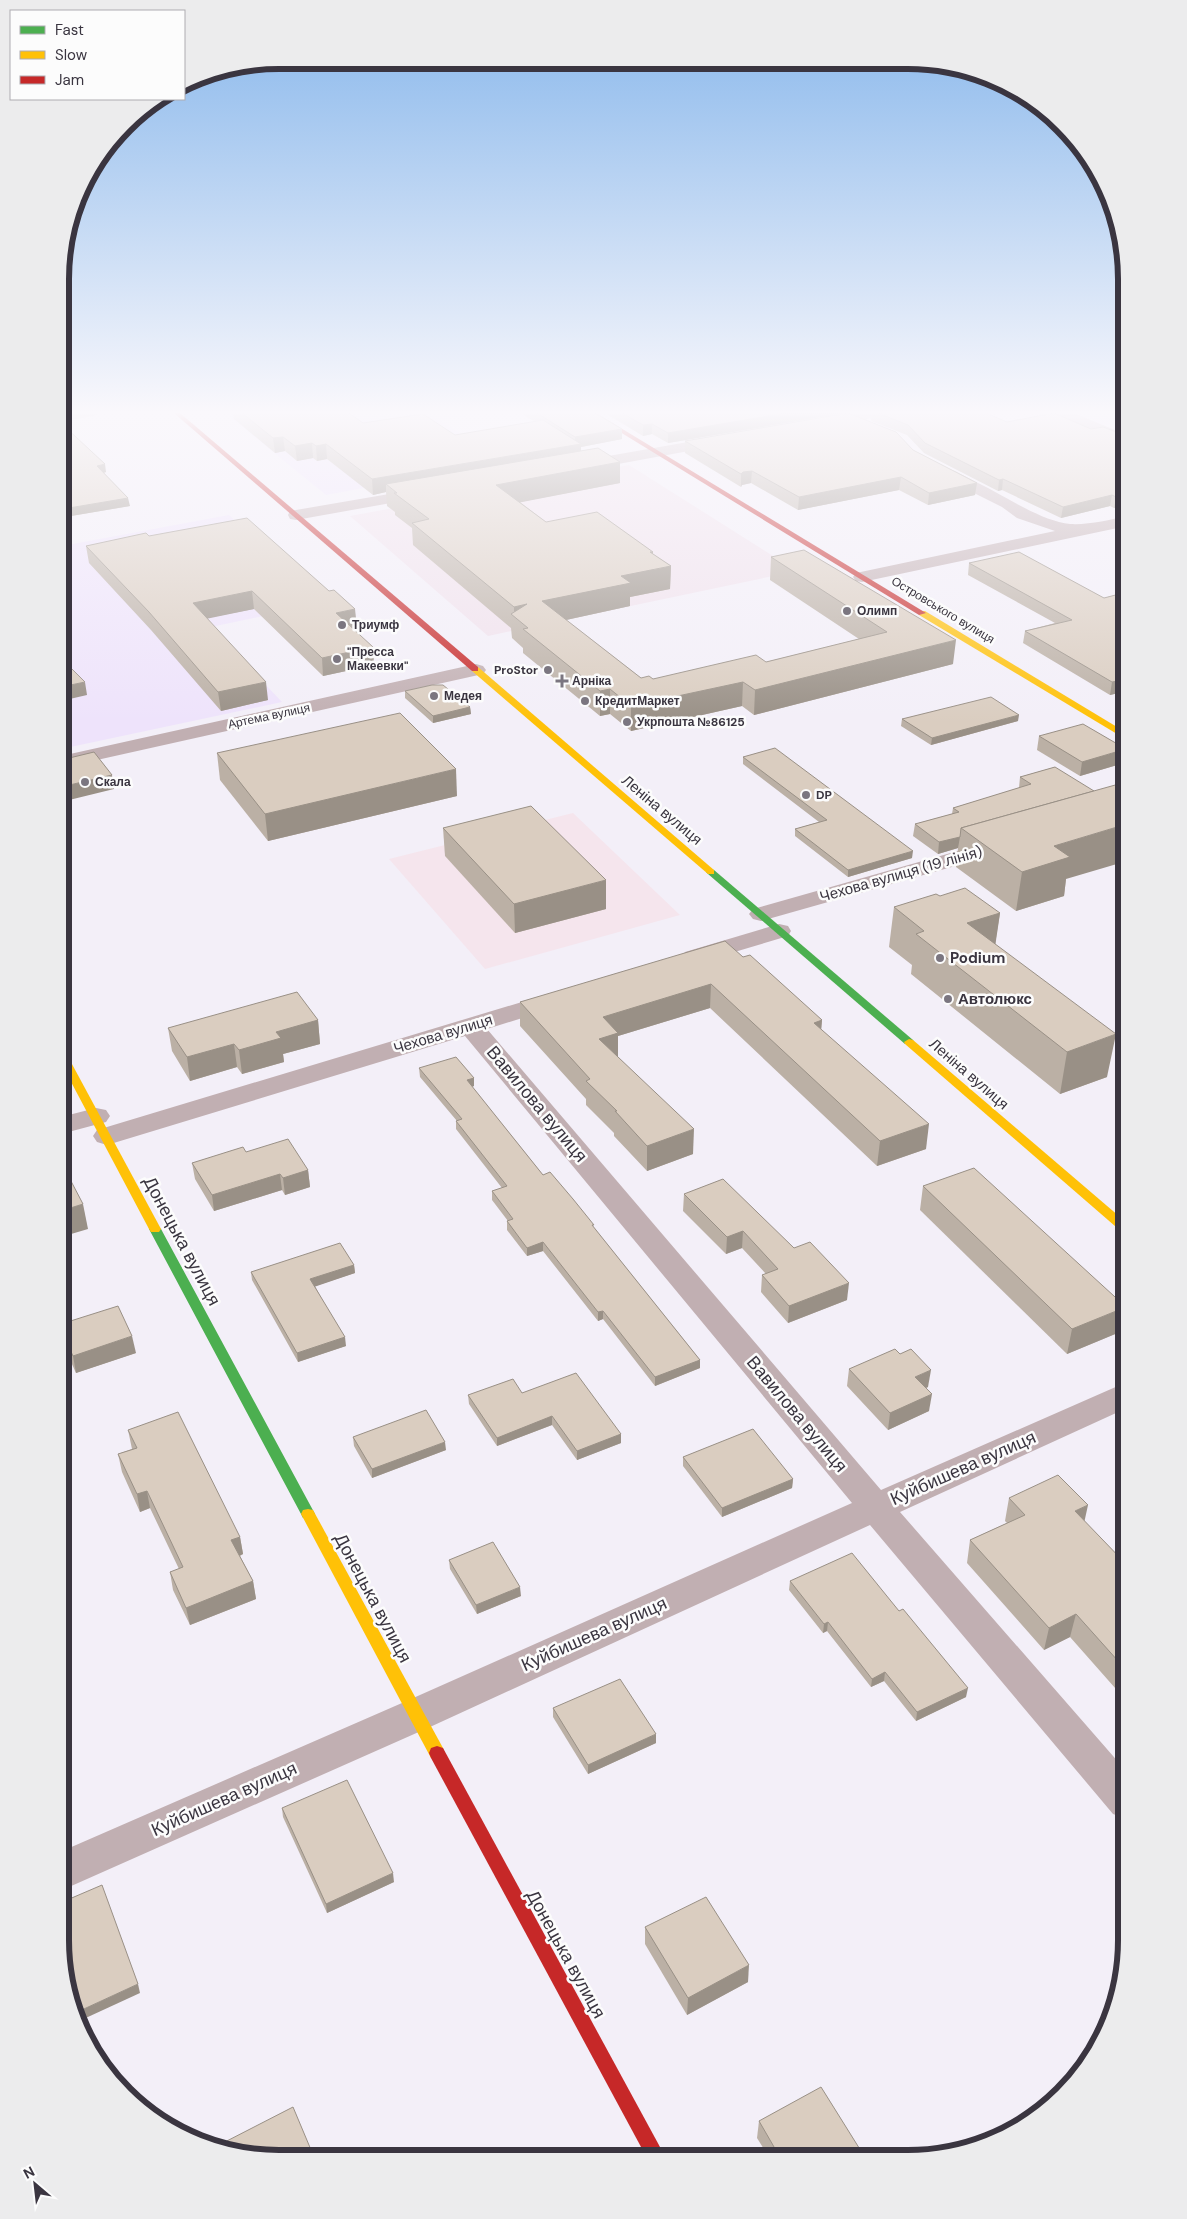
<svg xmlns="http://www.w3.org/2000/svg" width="1187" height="2219" viewBox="0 0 1187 2219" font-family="'DM Sans',sans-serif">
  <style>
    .built { fill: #eee3fb }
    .education { fill: #f5e5ed }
    .medical { fill: #f0e1ec }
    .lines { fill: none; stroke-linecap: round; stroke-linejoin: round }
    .street { fill: #c1afb2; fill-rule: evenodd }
    .fast { fill: #4caf50; fill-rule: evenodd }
    .slow { fill: #ffc107; fill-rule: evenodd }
    .jam { fill: #c62828; fill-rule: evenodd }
    .wall { fill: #bbb0a5 }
    .shaded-wall { fill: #999086 }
    .building { fill: #dacdc0; stroke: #999086 }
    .poi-dot { fill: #7b7680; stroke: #fcfcfc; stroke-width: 2 }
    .labels { text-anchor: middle; stroke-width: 5; stroke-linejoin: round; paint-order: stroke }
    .far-street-label { font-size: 12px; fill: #3a3540; stroke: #fcfcfc }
    .far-poi-label { font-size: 12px; font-weight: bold; fill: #3a3540; stroke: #fcfcfc; text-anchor: start }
    .street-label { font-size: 15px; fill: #3a3540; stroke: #fcfcfc }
    .poi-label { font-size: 15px; font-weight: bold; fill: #3a3540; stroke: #fcfcfc; text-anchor: start }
    .near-street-label { font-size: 18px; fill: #3a3540; stroke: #fcfcfc }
    .rim { fill: none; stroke: #3a3540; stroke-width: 6 }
  </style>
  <rect width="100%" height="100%" fill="#f3eff8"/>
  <g class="built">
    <path d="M225,413H483L441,420L502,462L326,495Z"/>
    <path d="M1076,413H1127V420L1104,425Z"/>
    <path d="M229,515L326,603L211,627L282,702L61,749L62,546Z"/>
  </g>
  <path class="education" d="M573,813L680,915L485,969L389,859Z"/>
  <path class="medical" d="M629,465L797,571L488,636L350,516Z"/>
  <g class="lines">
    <g class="street">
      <path d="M62,413H96L94,416L62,421Z"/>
      <path d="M854,413H885L883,416L878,417L821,427L816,426L814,423L816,420Z"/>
      <path d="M1055,413H1074L1127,435V446L1057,416Z"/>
      <path d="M722,436L727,438L730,441L727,444L580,471L574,469L572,466L574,463L580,461Z"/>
      <path d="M942,466C955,470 968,478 980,484C1007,497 1041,521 1070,524C1089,525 1109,520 1127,516V526L862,582L856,581L853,577L856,573L1055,531L1017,518L1002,507L936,474L934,471L936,468Z"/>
      <path d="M424,488L430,490L432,493L430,496L296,520L290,519L288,515L290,511L296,510Z"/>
      <path d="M476,664L483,666L486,670L483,674L61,768V756Z"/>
      <path d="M993,841L1001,843L1004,848L1001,853L761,921L753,919L749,914L753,909Z"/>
      <path d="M779,924L788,926L791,931L788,936L694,964L685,962L682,957L685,952Z"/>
      <path d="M555,992L564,995L568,1000L564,1005L487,1029L881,1490L1127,1382V1408L900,1512L1127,1772V1819L1113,1814L870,1525L430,1727L60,1891V1852L402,1703L852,1503L465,1036L117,1142L107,1145L97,1142L93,1136L97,1130Z"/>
      <path d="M96,1108L106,1110L110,1116L106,1122L61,1134V1117Z"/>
    </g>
    <g class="fast">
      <path d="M711,869L714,870L913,1040L914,1042L913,1044H905L708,874L706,872Z"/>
      <path d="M155,1225L161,1229L315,1514L313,1518L308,1519L303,1518L301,1514L149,1229Z"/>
    </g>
    <g class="slow">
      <path d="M919,611H925L1127,733V740L919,615Z"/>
      <path d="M472,667H478L714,870V874H708L472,671Z"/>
      <path d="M909,1039L913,1040L1127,1223V1234L1123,1233L905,1044L904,1042Z"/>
      <path d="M61,1050L66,1053L161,1229L159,1232H151L149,1229L61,1063Z"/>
      <path d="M308,1509L313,1510L443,1748L445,1753L443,1758L437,1760L431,1758L301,1514L303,1510Z"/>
    </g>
    <g class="jam">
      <path d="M174,413H180L478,667V671H472Z"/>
      <path d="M589,413H596L926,613L919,615Z"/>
      <path d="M437,1746L443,1748L666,2158H647L431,1758L429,1753L431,1748Z"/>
    </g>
  </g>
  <g class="wall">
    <path d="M233,413H349L363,423L455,435L535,422L521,413H595L622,439L581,447V451L620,462V483L520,502L546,522L653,554L671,566L670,589L630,597V606L566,620L641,678L653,679L766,662L859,639L770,580L771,557L953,664L754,715L742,706L631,731L610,714L600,716L523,653V648L512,638L511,628L413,545L412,528L395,515V512L387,506L386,492L373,495L327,459L317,461L313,458L297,461L285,451L275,453L234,419Z"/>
    <path d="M605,413H844L668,443L652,434L643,436Z"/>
    <path d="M872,413H986L1007,422L1091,429L1127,436V505L1114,508L1110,506L1061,518L1002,490L998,491L924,453L907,435L871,421Z"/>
    <path d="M1127,422V434L1125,432Z"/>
    <path d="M62,424L106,472L104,473L130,506L71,516L62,505Z"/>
    <path d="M685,441L913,450L977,483L975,495L928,505L899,490L798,510L751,483L742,485L741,487L685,453Z"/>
    <path d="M149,536L357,627L352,628L374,665L323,676L254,609L207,618L268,700L221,711L151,630L89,563L86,546Z"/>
    <path d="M969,563L1104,598L1127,592V691L1110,695L1023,643L1025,631L1055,623L968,575Z"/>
    <path d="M405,691L470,707L471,714L433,723L405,698Z"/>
    <path d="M902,719L1018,721L931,745L901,726Z"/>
    <path d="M1039,736L1124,763L1080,776L1037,750Z"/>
    <path d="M217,753L457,796L268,841L220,780Z"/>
    <path d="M743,757L912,858L848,877L795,836V829L819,822L743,764Z"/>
    <path d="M1055,767L1066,879L1064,896L1016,911L956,867L958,848L938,854L913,836L915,824L952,814L953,808L1019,788L1020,777Z"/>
    <path d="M443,828L606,909L515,933L445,856Z"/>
    <path d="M940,896L1000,913L995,944L1107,1077L1060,1094L911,974L912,965L889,947L894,907Z"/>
    <path d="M743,957L822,1020L821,1029L926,1149L877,1166L710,1008L618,1036V1057L693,1154L647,1171L614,1136V1133L586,1105V1099L520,1026V1002Z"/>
    <path d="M318,1020L320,1044L283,1054L284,1062L242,1074L237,1067L190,1081L172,1051L168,1028Z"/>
    <path d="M419,1068L474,1078V1086L472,1087L543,1175L594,1228L700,1360V1368L655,1386L603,1319L598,1321L543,1251L527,1256L507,1230V1221H508L492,1200V1191L502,1188L456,1129V1121H457L420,1077Z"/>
    <path d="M246,1152L308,1170L310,1187L285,1195L282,1190L214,1211L195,1179L192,1163Z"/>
    <path d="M923,1186L1120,1332L1067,1354L920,1210Z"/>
    <path d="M684,1194L794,1248L847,1300L788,1323L761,1292L762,1275L766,1274L742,1248L726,1254L683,1211Z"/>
    <path d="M354,1265L355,1273L315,1286L346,1346L298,1362L252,1280L251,1272Z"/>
    <path d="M61,1324L136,1353L76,1373L62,1342L61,1335Z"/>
    <path d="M849,1369L928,1387L926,1388L929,1411L888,1430L847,1386Z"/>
    <path d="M522,1393L621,1434V1443L577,1460L552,1425L497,1446L469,1404L468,1395Z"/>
    <path d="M128,1430L240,1537L243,1554L240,1556L253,1581L256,1599L190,1625L173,1590L170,1572L179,1569L150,1508L140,1512L122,1472L118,1454L132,1449Z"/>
    <path d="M353,1437L446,1450L372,1478L354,1446Z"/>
    <path d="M683,1457L793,1479L792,1488L722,1517L683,1466Z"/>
    <path d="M1009,1498L1084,1521L1127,1565V1695L1123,1697L1070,1637L1044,1650L967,1563L970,1540L1007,1523L1005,1521Z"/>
    <path d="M449,1560L521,1596L477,1614L450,1569Z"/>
    <path d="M790,1581L966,1697L916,1721L884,1681L871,1687L827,1631L823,1633L789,1590Z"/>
    <path d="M553,1708L656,1743L588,1774L553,1717Z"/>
    <path d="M282,1808L394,1882L327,1913L283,1817Z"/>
    <path d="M645,1927L748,1982L687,2015L645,1944Z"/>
    <path d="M759,2121L866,2159H770L757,2138Z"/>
  </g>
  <g class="shaded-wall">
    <path d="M786,413H844L668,443V433Z"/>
    <path d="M652,424V434L643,436V425Z"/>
    <path d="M622,429V439L581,447V459L386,484V492L373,495L372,479L575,445V437Z"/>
    <path d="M283,437L285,451L275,453L273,438Z"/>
    <path d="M312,443L313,458L297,461L295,446Z"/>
    <path d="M326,444L327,459L317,461L316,446Z"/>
    <path d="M620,462V483L497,507L496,485Z"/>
    <path d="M105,464L106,472L98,474L97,466Z"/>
    <path d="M752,471L751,483L742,485L741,487V474L743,472Z"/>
    <path d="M901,477L899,490L798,510L799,497Z"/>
    <path d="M1003,479L1002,490L998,491L999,480Z"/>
    <path d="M977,483L975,495L928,505L929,493Z"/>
    <path d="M1112,495L1110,506L1061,518L1063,507Z"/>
    <path d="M1127,495V505L1114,508L1116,497Z"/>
    <path d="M128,498L130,506L71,516L69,508Z"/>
    <path d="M650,552H653V570L671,566L670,589L630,597V606L543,625L542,601L621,576Z"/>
    <path d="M252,591L254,609L196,621L193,603Z"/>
    <path d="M527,604L514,617V607Z"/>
    <path d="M355,609L357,627L338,631L336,613Z"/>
    <path d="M956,640L953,664L754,715L755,690Z"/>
    <path d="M373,647L374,665L323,676L322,658Z"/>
    <path d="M1127,679V691L1110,695L1112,682Z"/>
    <path d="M85,682L87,695L61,701V687Z"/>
    <path d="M266,682L268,700L221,711L218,692Z"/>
    <path d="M743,682L742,706L631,731V706Z"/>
    <path d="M610,689V714L600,716V691Z"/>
    <path d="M470,707L471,714L433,723V716Z"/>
    <path d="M1019,715L1018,721L931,745L932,738Z"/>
    <path d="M1126,749L1124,763L1080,776L1082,762Z"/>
    <path d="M456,769L457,796L268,841L265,814Z"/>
    <path d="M112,775L114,789L61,802V787Z"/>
    <path d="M1127,824V861L1066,879L1064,896L1016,911L1022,872L1054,846Z"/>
    <path d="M960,837L958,848L938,854L939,842Z"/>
    <path d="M913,851L912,858L848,877V870Z"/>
    <path d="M606,880V909L515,933L514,904Z"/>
    <path d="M1000,913L994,954L967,923Z"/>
    <path d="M711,984L710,1008L618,1036V1057L599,1039L603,1017Z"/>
    <path d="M318,1020L320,1044L283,1054L284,1062L242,1074L239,1050L276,1032Z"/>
    <path d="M822,1020L820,1044L814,1023Z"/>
    <path d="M1116,1034L1107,1077L1060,1094L1067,1052Z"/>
    <path d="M234,1044L237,1067L190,1081L187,1057Z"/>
    <path d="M474,1078V1086L467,1088V1080Z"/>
    <path d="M929,1124L926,1149L877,1166L880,1141Z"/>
    <path d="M694,1129L693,1154L647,1171V1146Z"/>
    <path d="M308,1170L310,1187L285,1195L283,1178Z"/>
    <path d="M280,1174L282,1190L214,1211L212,1195Z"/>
    <path d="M83,1204L88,1229L61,1237V1211Z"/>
    <path d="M743,1231L742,1248L726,1254L727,1237Z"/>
    <path d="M543,1242V1251L527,1256V1248Z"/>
    <path d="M354,1265L355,1273L311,1288L310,1279Z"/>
    <path d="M849,1283L847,1300L788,1323L789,1306Z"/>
    <path d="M1126,1307L1120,1332L1067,1354L1072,1329Z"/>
    <path d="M603,1311V1319L598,1321V1312Z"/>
    <path d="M132,1336L136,1353L76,1373L73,1356Z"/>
    <path d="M345,1337L346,1346L298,1362L297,1353Z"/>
    <path d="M700,1360V1368L655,1386V1377Z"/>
    <path d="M931,1370L928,1387L912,1394L915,1377Z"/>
    <path d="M932,1394L929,1411L888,1430L890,1413Z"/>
    <path d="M552,1416V1425L497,1446V1438Z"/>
    <path d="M621,1434V1443L577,1460V1451Z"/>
    <path d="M445,1442L446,1450L372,1478V1469Z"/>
    <path d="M793,1479L792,1488L722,1517V1508Z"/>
    <path d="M147,1491L150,1508L140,1512L137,1494Z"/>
    <path d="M1088,1505L1083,1528L1075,1511Z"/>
    <path d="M240,1537L243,1554L234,1558L231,1540Z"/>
    <path d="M253,1581L256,1599L190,1625L186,1608Z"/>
    <path d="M520,1587L521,1596L477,1614L476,1605Z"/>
    <path d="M1076,1614L1070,1637L1044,1650L1049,1628Z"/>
    <path d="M828,1622L827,1631L823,1633L824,1624Z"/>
    <path d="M885,1672L884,1681L871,1687L872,1679Z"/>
    <path d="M1127,1683V1695L1123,1697Z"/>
    <path d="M968,1688L966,1697L916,1721L917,1712Z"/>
    <path d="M656,1734V1743L588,1774V1765Z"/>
    <path d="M393,1873L394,1882L327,1913L326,1904Z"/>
    <path d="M749,1965L748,1982L687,2015L688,1998Z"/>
    <path d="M138,1984L140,1993L77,2022L73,2014Z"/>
  </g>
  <g class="building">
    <path d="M242,413H349L363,423L423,414L455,435L543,420L581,444L372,479L326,444L316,446L312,443L295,446L283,437L273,438Z"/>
    <path d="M537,413H595L622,429L575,437Z"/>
    <path d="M622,413H786L668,433L652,424L643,425Z"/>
    <path d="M848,413L896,432L913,450L977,483L929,493L901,477L799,497L752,471L743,472L741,474L685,441Z"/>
    <path d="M878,413H986L1007,422L1054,413L1091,429L1103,427L1127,436V495L1116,497L1112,495L1063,507L1003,479L999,480L925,443L908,425Z"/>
    <path d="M62,424L105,464L97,466L128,498L69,508L62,499Z"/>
    <path d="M598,448L620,462L496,485L546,522L597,512L653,552H650L671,566L621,576L631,583L542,601L641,678L649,676L653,679L756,655L766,662L887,632L771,557L804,550L956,640L755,690L743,682L631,706L610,689L600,691L523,629L528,628L511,614L527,604L514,607L412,523L429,519L394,493H397L386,484Z"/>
    <path d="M247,518L329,591L334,590L355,609L336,613L373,647L322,658L252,591L193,603L266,682L218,692L149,612L86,546L146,533L149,536Z"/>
    <path d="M1019,552L1104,598L1127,592V679L1112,682L1025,631L1072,620L969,563Z"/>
    <path d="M61,658L85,682L61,687Z"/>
    <path d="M432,685H443L470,707L433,716L405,691Z"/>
    <path d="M991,697L1019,715L932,738L902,719Z"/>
    <path d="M400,713L456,769L265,814L217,753Z"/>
    <path d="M1083,724L1126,749L1082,762L1039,736Z"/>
    <path d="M775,748L913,851L848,870L795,829L827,820L743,757Z"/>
    <path d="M94,752L112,775L61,787V760Z"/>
    <path d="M1055,767L1094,791L961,828L960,837L939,842L915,824L959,812L953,808L1031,784L1020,777Z"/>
    <path d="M1126,782L1127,783V824L1054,846L1070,857L1022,872L961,828Z"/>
    <path d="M531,806L606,880L514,904L443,828Z"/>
    <path d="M965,888L1000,913L967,923L1116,1034L1067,1052L916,934L924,931L894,907L936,894L940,896Z"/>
    <path d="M725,941L743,957L750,955L822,1020L814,1023L929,1124L880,1141L711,984L603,1017L618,1033L599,1039L694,1129L647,1146L615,1111H617L586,1081L590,1079L520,1002Z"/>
    <path d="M297,992L318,1020L276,1032L281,1038L239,1050L234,1044L187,1057L168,1028Z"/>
    <path d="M456,1057L474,1078L467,1080L543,1175L550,1172L573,1199L594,1225H592L700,1360L655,1377L603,1311L598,1312L543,1242L527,1248L507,1221L513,1219L492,1191L507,1186L456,1121L462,1119L419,1068Z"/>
    <path d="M288,1139L308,1170L283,1178L280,1174L212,1195L192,1163L243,1147L246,1152Z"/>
    <path d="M61,1162L83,1204L61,1211Z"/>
    <path d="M974,1168L1126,1307L1072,1329L923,1186Z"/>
    <path d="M723,1179L794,1248L810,1242L849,1283L789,1306L762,1275L778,1269L743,1231L727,1237L684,1194Z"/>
    <path d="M340,1243L354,1265L310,1279L345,1337L297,1353L251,1272Z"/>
    <path d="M118,1306L132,1336L73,1356L61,1330V1324Z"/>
    <path d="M895,1349L900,1354L911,1349L931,1370L915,1377L932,1394L890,1413L849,1369Z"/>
    <path d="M576,1373L621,1434L577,1451L552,1416L497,1438L468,1395L513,1379L522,1393Z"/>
    <path d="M426,1410L445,1442L372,1469L353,1437Z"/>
    <path d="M178,1412L240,1537L231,1540L253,1581L186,1608L170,1572L183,1567L147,1491L137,1494L118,1454L137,1448L128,1430Z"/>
    <path d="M753,1429L793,1479L722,1508L683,1457Z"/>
    <path d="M1058,1475L1088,1505L1075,1511L1127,1565V1671L1076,1614L1049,1628L970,1540L1025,1515L1009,1498Z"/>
    <path d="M493,1542L520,1587L476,1605L449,1560Z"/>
    <path d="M852,1553L899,1611L903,1609L968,1688L917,1712L885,1672L872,1679L828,1622L824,1624L790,1581Z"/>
    <path d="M620,1679L656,1734L588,1765L553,1708Z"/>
    <path d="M347,1780L393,1873L326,1904L282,1808Z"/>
    <path d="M102,1885L138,1984L73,2014L72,2010L60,1940V1903Z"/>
    <path d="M706,1897L749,1965L688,1998L645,1927Z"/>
    <path d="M821,2087L866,2159H781L759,2121Z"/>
    <path d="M293,2107L314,2157H250L221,2148L219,2145Z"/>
  </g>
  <linearGradient id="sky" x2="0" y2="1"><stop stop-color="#86b6eb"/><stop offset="0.57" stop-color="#faf8fc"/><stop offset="1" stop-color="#faf8fc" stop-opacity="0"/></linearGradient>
  <rect width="1187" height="723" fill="url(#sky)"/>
  <g class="poi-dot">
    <circle cx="847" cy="611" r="5"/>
    <circle cx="342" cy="625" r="5"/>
    <circle cx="337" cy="659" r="5"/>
    <circle cx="548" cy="670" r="5"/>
    <path d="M559.5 673.5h5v5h5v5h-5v5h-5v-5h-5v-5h5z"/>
    <circle cx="434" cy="696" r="5"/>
    <circle cx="585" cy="701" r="5"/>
    <circle cx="627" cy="722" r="5"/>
    <circle cx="85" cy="782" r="5"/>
    <circle cx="806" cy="795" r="5"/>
    <circle cx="940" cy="958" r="5"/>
    <circle cx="948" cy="999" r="5"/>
  </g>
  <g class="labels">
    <g class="far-street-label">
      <text transform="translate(943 610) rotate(31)" y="4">Островського вулиця</text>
      <text transform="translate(269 716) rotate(-12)" y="4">Артема вулиця</text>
    </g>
    <g class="far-poi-label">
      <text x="857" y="615">Олимп</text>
      <text x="352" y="629">Триумф</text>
      <text x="347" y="656">"Пресса<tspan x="347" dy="14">Макеевки"</tspan></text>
      <text x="538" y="674" text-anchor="end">ProStor</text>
      <text x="572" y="685">Арніка</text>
      <text x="444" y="700">Медея</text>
      <text x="595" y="705">КредитМаркет</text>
      <text x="637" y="726">Укрпошта №86125</text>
      <text x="95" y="786">Скала</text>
      <text x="816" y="799">DP</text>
    </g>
    <g class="street-label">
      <text transform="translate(662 810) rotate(40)" y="5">Леніна вулиця</text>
      <text transform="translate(901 874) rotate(-16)" y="5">Чехова вулиця (19 лiнiя)</text>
      <text transform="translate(443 1034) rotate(-17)" y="5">Чехова вулиця</text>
      <text transform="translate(969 1074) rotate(41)" y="5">Леніна вулиця</text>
    </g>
    <g class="poi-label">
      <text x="950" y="963">Podium</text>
      <text x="958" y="1004">Автолюкс</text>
    </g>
    <g class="near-street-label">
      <text transform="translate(537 1104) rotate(50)" y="6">Вавилова вулиця</text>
      <text transform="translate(182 1241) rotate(62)" y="6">Донецька вулиця</text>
      <text transform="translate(797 1414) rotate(50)" y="6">Вавилова вулиця</text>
      <text transform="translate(963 1468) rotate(-24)" y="6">Куйбишева вулиця</text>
      <text transform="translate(373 1598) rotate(62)" y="6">Донецька вулиця</text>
      <text transform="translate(594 1634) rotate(-24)" y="6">Куйбишева вулиця</text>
      <text transform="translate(224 1799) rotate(-24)" y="6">Куйбишева вулиця</text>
      <text transform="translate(566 1954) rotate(61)" y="6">Донецька вулиця</text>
    </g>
  </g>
  <path d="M0 0H1187V2219H0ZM279 69H908A210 210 0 0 1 1118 279V1940A210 210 0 0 1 908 2150H279A210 210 0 0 1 69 1940V279A210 210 0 0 1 279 69Z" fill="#ececed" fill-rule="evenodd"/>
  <path class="rim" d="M279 69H908A210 210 0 0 1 1118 279V1940A210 210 0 0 1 908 2150H279A210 210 0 0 1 69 1940V279A210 210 0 0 1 279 69Z"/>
  <rect x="10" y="10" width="175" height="90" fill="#fcfcfc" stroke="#aeacb1"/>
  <rect x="20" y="26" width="25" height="8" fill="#4caf50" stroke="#aeacb1"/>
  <text x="55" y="35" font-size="15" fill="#3a3540">Fast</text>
  <rect x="20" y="51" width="25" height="8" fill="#ffc107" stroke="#aeacb1"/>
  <text x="55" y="60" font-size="15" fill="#3a3540">Slow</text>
  <rect x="20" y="76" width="25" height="8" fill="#c62828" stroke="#aeacb1"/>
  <text x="55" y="85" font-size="15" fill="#3a3540">Jam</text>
  <g transform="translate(35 2184) rotate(332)" stroke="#fcfcfc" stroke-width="4" paint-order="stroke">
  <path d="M0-4L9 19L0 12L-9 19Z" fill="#3a3540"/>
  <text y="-8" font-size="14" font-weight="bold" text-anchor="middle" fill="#3a3540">N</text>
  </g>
</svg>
